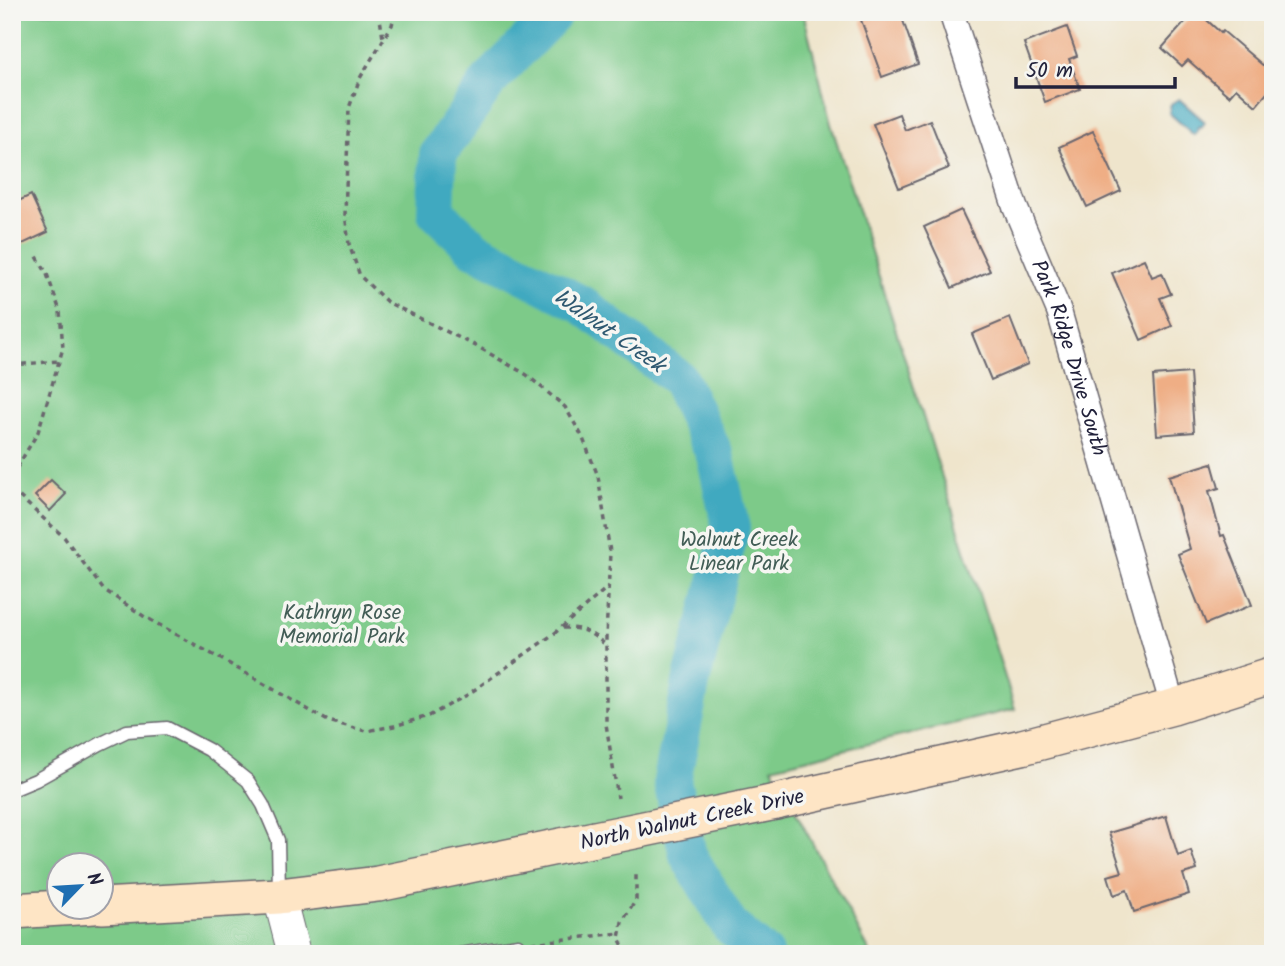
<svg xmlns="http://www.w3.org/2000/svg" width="1285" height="966" viewBox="0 0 1285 966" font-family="Kalam,sans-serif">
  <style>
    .green { fill: #7dca89; stroke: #507662; stroke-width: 2; fill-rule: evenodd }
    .water { fill: #40a9c0; stroke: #31667e; stroke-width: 2 }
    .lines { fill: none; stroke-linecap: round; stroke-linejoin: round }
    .river { stroke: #40a9c0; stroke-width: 38 }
    .building { fill: #efae85 }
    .service-casing { stroke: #6a666e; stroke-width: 15 }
    .minor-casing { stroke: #6a666e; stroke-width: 27 }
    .tertiary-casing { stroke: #6a666e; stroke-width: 34 }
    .secondary-casing { stroke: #6a666e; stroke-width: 38 }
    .path { stroke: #6a666e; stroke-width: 3.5; stroke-dasharray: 5 5; stroke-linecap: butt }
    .service { stroke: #fff; stroke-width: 12 }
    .minor { stroke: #fff; stroke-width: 24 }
    .tertiary { stroke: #fff; stroke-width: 32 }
    .secondary { stroke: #fee5c5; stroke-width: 35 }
    .secondary-bridge-casing { stroke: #6a666e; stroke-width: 38; stroke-linecap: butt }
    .secondary-bridge { stroke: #fee5c5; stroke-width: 35 }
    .labels { text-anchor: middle; stroke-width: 7; stroke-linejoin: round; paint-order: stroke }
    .street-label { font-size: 21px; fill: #22223b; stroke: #f6f6f2 }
    .park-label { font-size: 21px; fill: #425d56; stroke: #f6f6f2 }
    .water-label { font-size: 23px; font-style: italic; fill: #2e5870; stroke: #f6f6f2 }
  </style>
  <rect width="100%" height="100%" fill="#f6f6f2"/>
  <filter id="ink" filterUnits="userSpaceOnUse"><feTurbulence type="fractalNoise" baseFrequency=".0143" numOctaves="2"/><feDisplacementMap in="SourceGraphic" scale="14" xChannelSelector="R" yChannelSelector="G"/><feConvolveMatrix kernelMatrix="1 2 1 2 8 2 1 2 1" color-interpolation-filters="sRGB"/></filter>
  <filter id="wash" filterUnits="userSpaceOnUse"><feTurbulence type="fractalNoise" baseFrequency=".00686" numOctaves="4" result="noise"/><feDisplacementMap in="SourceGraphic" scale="28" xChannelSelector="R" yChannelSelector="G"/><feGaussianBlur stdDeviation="1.57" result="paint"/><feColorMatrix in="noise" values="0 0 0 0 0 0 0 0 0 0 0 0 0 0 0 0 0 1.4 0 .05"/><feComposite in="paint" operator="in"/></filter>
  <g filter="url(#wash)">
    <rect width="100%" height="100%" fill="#efe5cc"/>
    <path class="green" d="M12,12H803L831,124L1015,709L772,767L871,954H12ZM60,864H102V906H60Z"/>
    <path class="water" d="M1179,99L1205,122L1201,128L1199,126L1197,128L1198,130L1194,135L1169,113L1171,104Z"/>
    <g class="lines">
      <path class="river" d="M551,12L552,16L490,80L438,154L436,212L475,249L581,304L679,379L715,455L731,528L692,678L672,781L688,855L730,926L764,954"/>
    </g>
    <g id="blocks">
      <g class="building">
        <path d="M883,12H900L918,64L882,77L861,20Z"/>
        <path d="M1194,12H1198L1221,33L1223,31L1273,74V86L1256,106L1236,88L1229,96L1188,60L1182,66L1162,48Z"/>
        <path d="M1067,27L1077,56L1069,59L1080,89L1045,102L1024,43Z"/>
        <path d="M899,114L905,130L930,120L949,168L899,188L873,124Z"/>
        <path d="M1093,131L1121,191L1087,207L1059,147Z"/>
        <path d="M31,195L48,232L12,249V204Z"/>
        <path d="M961,210L990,271L952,288L924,227Z"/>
        <path d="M1144,259L1152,277L1162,273L1171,294L1160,298L1172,326L1141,340L1112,273Z"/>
        <path d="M1010,318L1028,364L991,380L972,334Z"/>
        <path d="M1190,373L1194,432L1157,435L1153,376Z"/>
        <path d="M1212,463L1219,488L1209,491L1221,536L1224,535L1252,605L1206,624L1178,554L1190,549L1169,476Z"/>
        <path d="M51,480L66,494L50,511L35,496Z"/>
        <path d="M1166,816L1178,856L1191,851L1197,870L1183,874L1189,894L1134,912L1127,890L1114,895L1108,876L1122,872L1109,833Z"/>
      </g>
    </g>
  </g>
  <g filter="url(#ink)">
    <use href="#blocks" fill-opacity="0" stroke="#6a666e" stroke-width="2"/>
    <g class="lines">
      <defs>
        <g id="service">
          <path d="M12,790L36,780L100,744L127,731L167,728L209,750L248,781L263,805L278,840L279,892"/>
          <path d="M460,954L518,945"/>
        </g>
        <g id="minor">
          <path id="s1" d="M951,12L1015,207L1059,311L1173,707"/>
        </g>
        <path id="tertiary" d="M279,896L294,954"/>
        <g id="secondary">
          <path d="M776,802L1022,747L1173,707L1273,675"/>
          <path d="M102,906L279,896L378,884L595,839"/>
          <path d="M12,911L94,906"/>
        </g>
      </defs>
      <use href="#service" class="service-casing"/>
      <use href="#minor" class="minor-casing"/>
      <use href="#tertiary" class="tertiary-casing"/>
      <use href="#secondary" class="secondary-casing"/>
      <g class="path">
        <path d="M379,12L383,38"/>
        <path d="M395,12L392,25L360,78L349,108L345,214L349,244L360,276L387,302L480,348L527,375L565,407L582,436L598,476L610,552L606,637V724L618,798"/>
        <path d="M12,365L59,361"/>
        <path d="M12,476L38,432L63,348L60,311L47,274L35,253"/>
        <path d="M12,490L64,537L103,589L145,617L221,659L328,721L366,731L394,726L429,716L467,695L555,633L609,586"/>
        <path d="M563,628C583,627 591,633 606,645"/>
        <path d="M532,943L620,933"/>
        <path d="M627,954L619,938L622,922L636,900V873"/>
      </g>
      <use href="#service" class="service"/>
      <use href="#minor" class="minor"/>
      <use href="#tertiary" class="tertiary"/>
      <use href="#secondary" class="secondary"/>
      <defs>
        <path id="secondary-bridge" d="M595,839L776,802"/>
      </defs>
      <use href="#secondary-bridge" class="secondary-bridge-casing"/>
      <use href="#secondary-bridge" class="secondary-bridge"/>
    </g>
  </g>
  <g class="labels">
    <g class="street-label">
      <text dy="7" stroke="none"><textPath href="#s1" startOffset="366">Park Ridge Drive South</textPath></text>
      <text transform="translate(692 819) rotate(-12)" y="7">North Walnut Creek Drive</text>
    </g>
    <g class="park-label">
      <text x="739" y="546">Walnut Creek<tspan x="739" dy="24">Linear Park</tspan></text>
      <text x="342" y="619">Kathryn Rose<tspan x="342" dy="24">Memorial Park</tspan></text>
    </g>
    <g class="water-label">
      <text transform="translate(610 330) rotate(35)" y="8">Walnut Creek</text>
    </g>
  </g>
  <rect width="1285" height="966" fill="none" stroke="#f6f6f2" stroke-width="42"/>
  <g transform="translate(80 886) rotate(65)"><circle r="33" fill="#f6f6f2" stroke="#a1a1a9" stroke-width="2"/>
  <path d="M0-5L12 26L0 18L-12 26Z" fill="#1f6fb2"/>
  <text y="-10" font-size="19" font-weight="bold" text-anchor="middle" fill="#22223b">N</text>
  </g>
  <path d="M1016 77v10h159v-10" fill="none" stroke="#22223b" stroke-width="3.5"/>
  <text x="1026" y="77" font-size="21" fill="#22223b" stroke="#f6f6f2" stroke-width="5" paint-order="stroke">50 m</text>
</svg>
